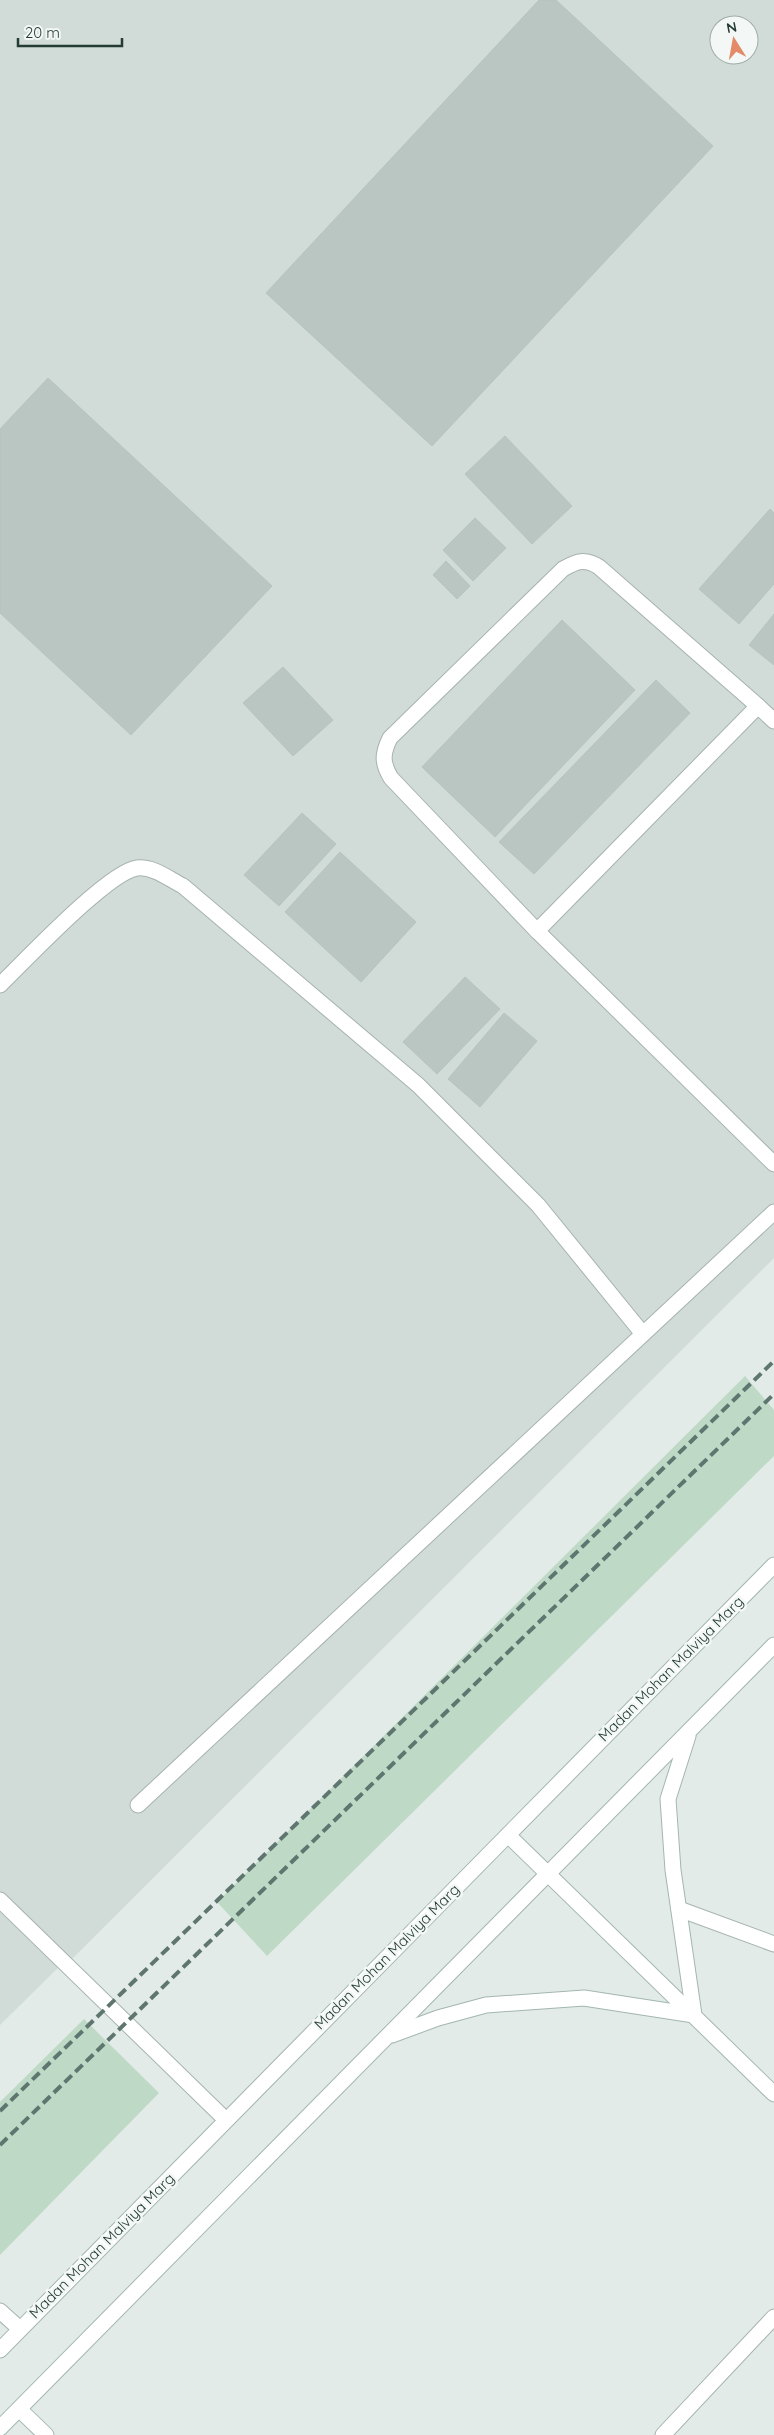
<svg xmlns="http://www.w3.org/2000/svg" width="774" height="2435" viewBox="0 0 774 2435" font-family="Quicksand,sans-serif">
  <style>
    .built { fill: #d1dbd7; fill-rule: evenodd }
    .green { fill: #bedac6 }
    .building { fill: #b9c6c1; stroke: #b6c4bf }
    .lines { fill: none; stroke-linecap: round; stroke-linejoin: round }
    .lane-casing { stroke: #a6b3af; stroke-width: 17 }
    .street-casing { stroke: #a6b3af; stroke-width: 17 }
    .secondary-casing { stroke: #a3b6af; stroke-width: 17 }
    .lane { stroke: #fff; stroke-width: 15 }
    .street { stroke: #fff; stroke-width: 15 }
    .secondary { stroke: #fff; stroke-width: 15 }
    .rail { stroke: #5f7670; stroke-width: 4; stroke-dasharray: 10 5; stroke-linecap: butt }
    .labels { text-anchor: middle; stroke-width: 5; stroke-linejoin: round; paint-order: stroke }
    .street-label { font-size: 15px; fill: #253b35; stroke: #f3f8f6 }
  </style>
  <rect width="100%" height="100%" fill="#e3ebe8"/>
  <path class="built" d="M0,0H774V1258L68,1963L65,1961L0,2025ZM719,25H749V55H719Z"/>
  <g class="green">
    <path d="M745,1376L774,1410V1456L267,1956L217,1902Z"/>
    <path d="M84,2019L159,2093L0,2255V2102Z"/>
  </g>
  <g class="building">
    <path d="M539,0H556L713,146L432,446L266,293Z"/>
    <path d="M48,378L272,586L131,735L0,613V429Z"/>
    <path d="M505,436L572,506L532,544L465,474Z"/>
    <path d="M770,509L774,513V584L739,624L699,589Z"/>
    <path d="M475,518L506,548L473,581L443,550Z"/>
    <path d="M446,561L470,586L457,599L433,575Z"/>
    <path d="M774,614V665L749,645Z"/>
    <path d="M562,620L635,690L495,837L422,767Z"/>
    <path d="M283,667L333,720L293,756L243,703Z"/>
    <path d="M656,680L690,713L534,874L499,842Z"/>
    <path d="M302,813L336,844L279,906L244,875Z"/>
    <path d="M340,852L416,922L361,982L285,912Z"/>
    <path d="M465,977L500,1009L437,1074L403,1042Z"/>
    <path d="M504,1013L537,1041L480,1107L448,1079Z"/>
  </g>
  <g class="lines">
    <defs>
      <g id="lane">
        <path d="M774,721L758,706L537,931L774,1164"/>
        <path d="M537,931L391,778C382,763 382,754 390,738L563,569C577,561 585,558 599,567L758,706"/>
        <path d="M0,985C24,962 108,872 137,868C153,866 169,879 183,886L418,1085L538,1205L643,1334"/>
        <path d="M138,1805L774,1212"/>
        <path d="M0,1900L226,2120"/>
        <path d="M0,2311L20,2329"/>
      </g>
      <g id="street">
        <path d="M679,1909L774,1944"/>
        <path d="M663,2435L774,2317"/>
      </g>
      <g id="secondary">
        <path d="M508,1835L774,2094"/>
        <path d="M392,2035L438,2018L486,2005L584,1998L694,2015L673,1870L668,1799L688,1736"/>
        <path d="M0,2350L774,1565"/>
        <path d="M19,2409L46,2435"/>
        <path d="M0,2428L774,1645"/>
      </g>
    </defs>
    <use href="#lane" class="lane-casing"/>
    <use href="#street" class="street-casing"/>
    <use href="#secondary" class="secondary-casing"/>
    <use href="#lane" class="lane"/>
    <use href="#street" class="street"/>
    <use href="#secondary" class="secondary"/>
    <g class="rail">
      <path d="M0,2111L774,1361"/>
      <path d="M0,2145L774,1394"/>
    </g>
  </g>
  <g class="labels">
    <g class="street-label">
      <text transform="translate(671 1669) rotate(-45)" y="5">Madan Mohan Malviya Marg</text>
      <text transform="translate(387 1957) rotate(-45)" y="5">Madan Mohan Malviya Marg</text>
      <text transform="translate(102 2246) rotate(-45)" y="5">Madan Mohan Malviya Marg</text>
    </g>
  </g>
  <g transform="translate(734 40) rotate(349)"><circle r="24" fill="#f3f8f6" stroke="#a1aca9"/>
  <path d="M0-4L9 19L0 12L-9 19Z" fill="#e38a69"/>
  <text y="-8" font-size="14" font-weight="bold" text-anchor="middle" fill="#253b35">N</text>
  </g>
  <path d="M18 38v8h104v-8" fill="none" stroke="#253b35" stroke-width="2.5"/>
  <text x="25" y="38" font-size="15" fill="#253b35" stroke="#f3f8f6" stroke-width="4" paint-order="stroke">20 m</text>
</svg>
